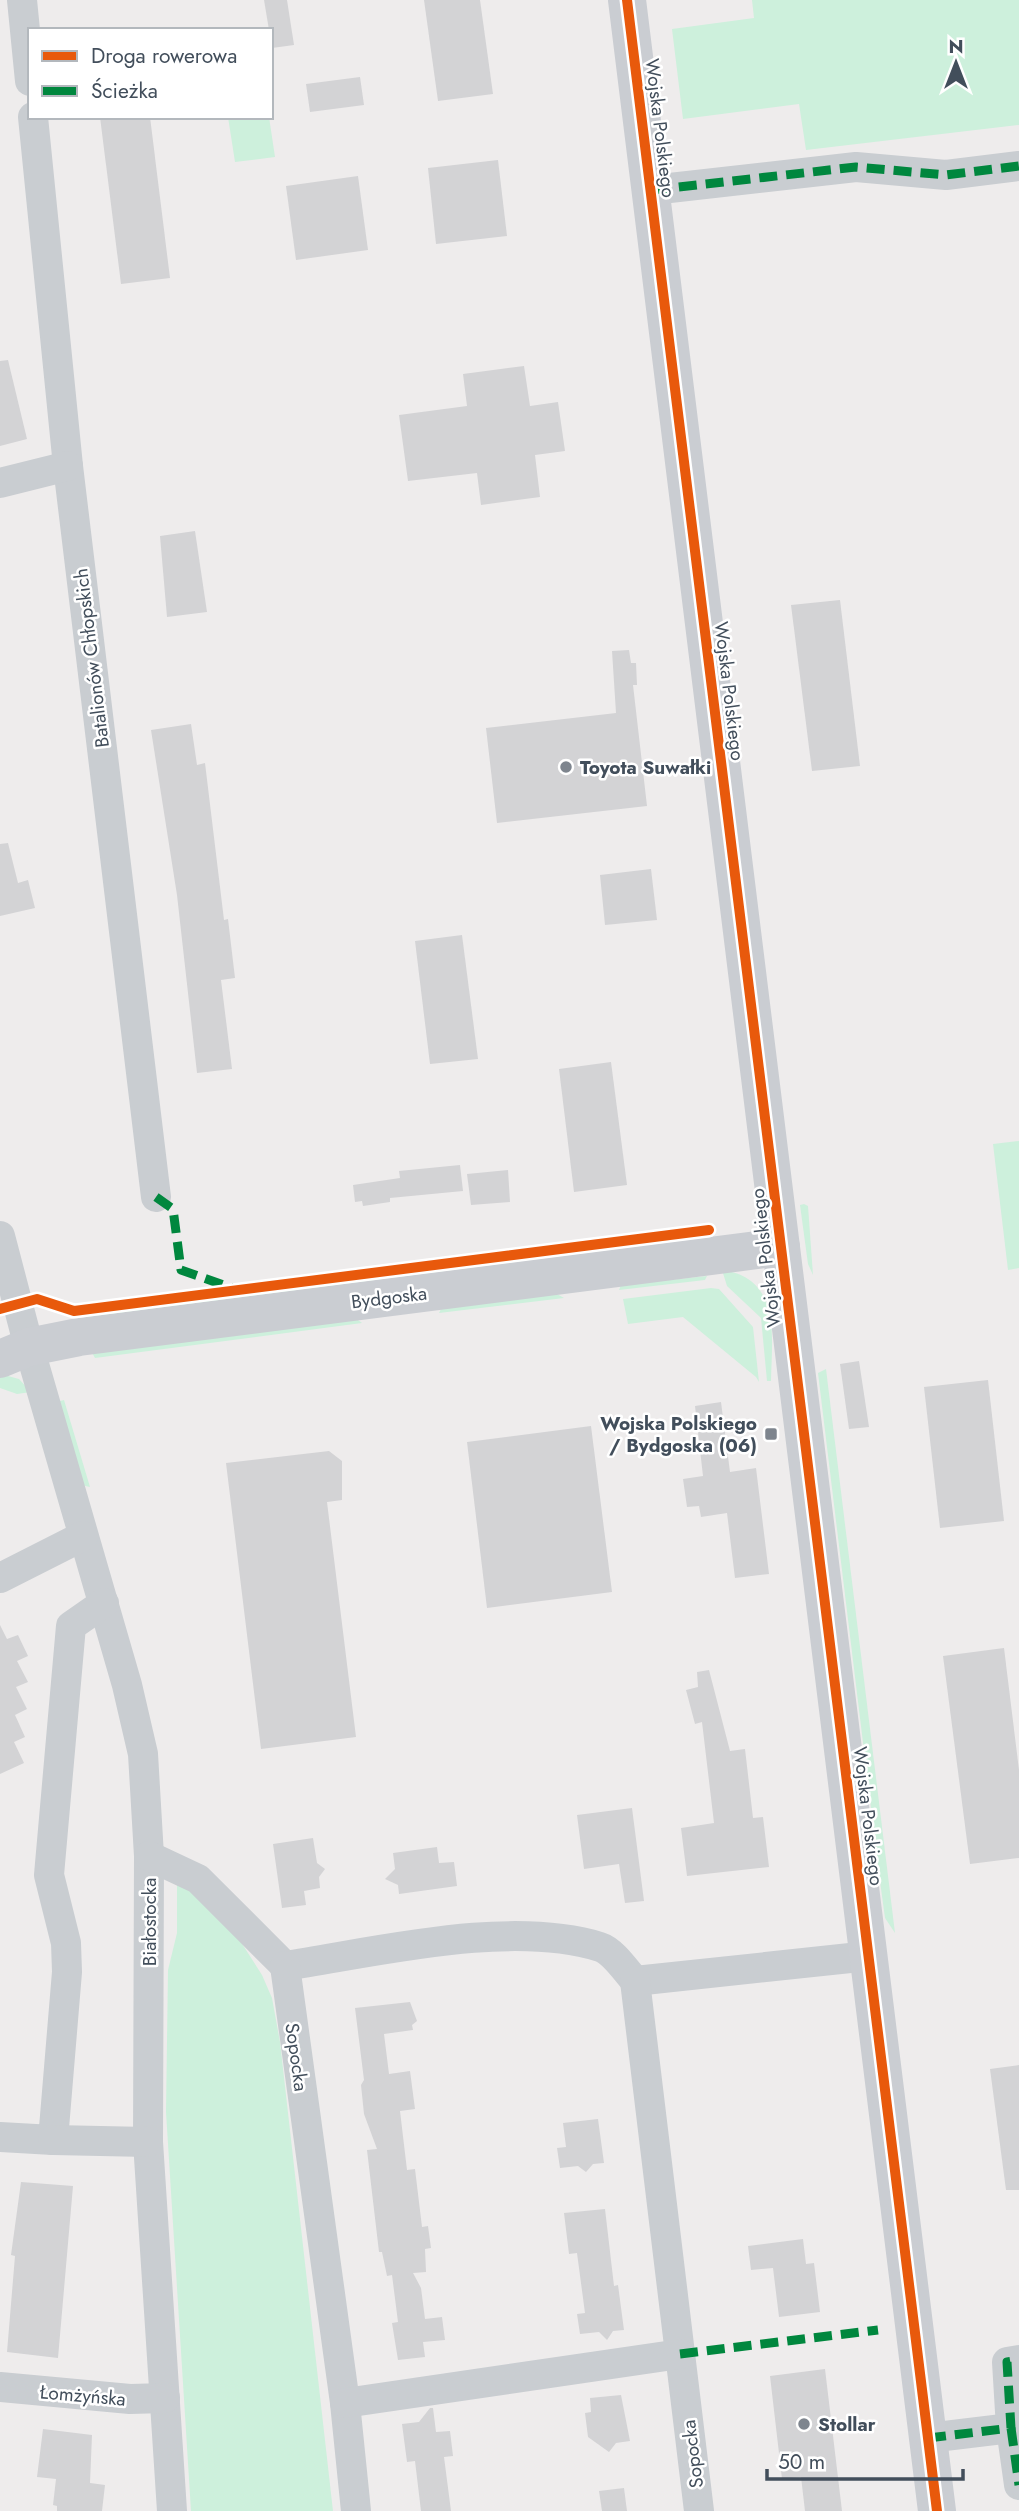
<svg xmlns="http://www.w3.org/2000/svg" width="1019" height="2511" viewBox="0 0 1019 2511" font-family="Jost,sans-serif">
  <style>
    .green { fill: #cdf0dc }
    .building { fill: #d3d3d5 }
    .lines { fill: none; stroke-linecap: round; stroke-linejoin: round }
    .street { stroke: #c9cdd1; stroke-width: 30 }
    .secondary { stroke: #cacdd2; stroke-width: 38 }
    .quiet { stroke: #00873e; stroke-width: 9; stroke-dasharray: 18 9; stroke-linecap: butt }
    .cycleway-casing { stroke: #fff; stroke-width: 15 }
    .cycleway { stroke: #e8590c; stroke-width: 10 }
    .poi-dot { fill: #7e858e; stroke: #fff; stroke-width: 2.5 }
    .labels { text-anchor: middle; stroke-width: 5; stroke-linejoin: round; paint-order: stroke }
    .street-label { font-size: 19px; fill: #424e5b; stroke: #fff }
    .poi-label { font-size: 19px; font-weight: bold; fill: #424e5b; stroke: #fff; text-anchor: start }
  </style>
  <rect width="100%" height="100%" fill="#eeecec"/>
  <g class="green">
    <path d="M752,0H1019V125L806,150L799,104L683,119L672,29L754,18Z"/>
    <path d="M228,117H269L275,157L235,162Z"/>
    <path d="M1019,1141V1268L1008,1270L993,1144Z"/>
    <path d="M804,1204L808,1206L813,1275L808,1264L800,1205Z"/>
    <path d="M698,1235L700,1243L562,1261L556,1254Z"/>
    <path d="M541,1256L538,1264L85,1320L89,1313Z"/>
    <path d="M722,1270C781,1278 772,1335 771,1381H767L761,1318L727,1286Z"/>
    <path d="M707,1276L705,1280L619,1290L621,1285Z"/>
    <path d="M711,1288L719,1289L753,1327L759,1382L756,1377L683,1317L628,1324L623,1299Z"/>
    <path d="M557,1294L564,1298L439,1313L441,1309Z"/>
    <path d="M358,1320L362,1323L95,1358L91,1351Z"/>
    <path d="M826,1369L895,1933L885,1918L879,1874L818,1373Z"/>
    <path d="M8,1376L19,1379L31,1392L17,1394L0,1388V1377Z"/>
    <path d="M64,1400L90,1487L81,1485L56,1402Z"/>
    <path d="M177,1877L239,1939L262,1975L272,1998L280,2042L333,2511H191L166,2112L168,1970L177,1933Z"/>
  </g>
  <g class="building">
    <path d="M264,0H287L294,45L272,48Z"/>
    <path d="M424,0H480L493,94L438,101Z"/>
    <path d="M360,77L364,105L310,112L306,84Z"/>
    <path d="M100,117H150L170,278L121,284Z"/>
    <path d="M498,160L507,236L436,244L428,168Z"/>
    <path d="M358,176L368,250L296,260L286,186Z"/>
    <path d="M8,360L27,439L0,446V361Z"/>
    <path d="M524,366L530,406L558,402L565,451L535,455L540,497L481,505L477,473L408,481L399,415L467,406L463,374Z"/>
    <path d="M195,531L207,612L167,617L160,536Z"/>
    <path d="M840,600L860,766L812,771L791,605Z"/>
    <path d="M629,650L631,663H636L637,685H633L647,806L497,823L486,728L616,713L612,651Z"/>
    <path d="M191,724L197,765L205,763L224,920L228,919L235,978L221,980L232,1069L197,1073L177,895L151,730Z"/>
    <path d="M8,843L18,883L28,880L35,908L0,916V844Z"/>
    <path d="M651,869L657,920L605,925L600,875Z"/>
    <path d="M462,935L478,1059L430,1064L415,941Z"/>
    <path d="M611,1062L627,1185L574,1192L559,1069Z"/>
    <path d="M460,1165L463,1191L390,1198V1202L363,1206L362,1201L355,1202L353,1185L400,1178L399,1171Z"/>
    <path d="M508,1170L510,1202L471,1205L467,1174Z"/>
    <path d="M859,1361L869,1427L849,1429L840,1364Z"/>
    <path d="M988,1380L1004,1521L940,1528L924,1387Z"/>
    <path d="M721,1402L730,1472L756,1468L769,1574L735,1578L727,1513L701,1517L699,1506L687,1507L683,1479L703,1476L695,1406Z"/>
    <path d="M591,1426L612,1592L487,1608L467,1442Z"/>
    <path d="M329,1451L342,1461V1500L327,1502L356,1737L261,1749L226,1463Z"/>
    <path d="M0,1625L7,1639L18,1635L28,1656L17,1661L28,1682L16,1687L27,1709L15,1715L25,1737L14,1742L24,1763L0,1774Z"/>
    <path d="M1004,1648L1019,1770V1858L970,1864L943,1656Z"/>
    <path d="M709,1670L730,1751L745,1749L753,1818L763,1817L769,1867L687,1876L681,1828L714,1823L702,1722L695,1724L686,1690L698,1687L697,1672Z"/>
    <path d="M632,1808L644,1901L625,1903L619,1864L584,1869L577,1815Z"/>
    <path d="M313,1838L317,1863L325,1869L319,1877L320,1888L304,1891L306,1905L282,1908L273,1844Z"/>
    <path d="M437,1847L439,1863L454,1862L457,1886L399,1894L398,1885L385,1879L395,1869L393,1853Z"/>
    <path d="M410,2002L417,2021L412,2025L413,2030L384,2034L389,2074L410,2071L415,2109L400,2111L407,2170L415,2169L422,2227L428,2226L431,2248L425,2249L426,2272L413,2273L421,2288L425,2319L442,2317L445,2340L423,2342L425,2357L398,2360L392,2323L398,2322L392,2275L387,2276L382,2252H379L367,2150L377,2149L364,2114L361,2085L364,2080L355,2008Z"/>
    <path d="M1019,2065V2190H1006L990,2069Z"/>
    <path d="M598,2119L604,2163L593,2164L586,2172L578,2166L560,2168L557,2148L566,2147L563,2123Z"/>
    <path d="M21,2182L73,2186L58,2358L7,2352L15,2256L11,2255Z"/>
    <path d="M605,2209L614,2286L618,2285L624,2330L613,2331L607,2340L599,2332L580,2334L577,2314L585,2313L577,2253L569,2254L564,2213Z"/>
    <path d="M803,2239L806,2264L814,2263L820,2312L779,2317L773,2268L751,2270L748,2246Z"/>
    <path d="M825,2369L842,2511H805L801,2477L782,2479L770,2376Z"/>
    <path d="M621,2395L630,2441L616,2443L609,2452L588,2437L585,2413L591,2412L590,2398Z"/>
    <path d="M430,2408H433L436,2432L450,2431L453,2456L444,2457L451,2511H421L415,2461L407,2462L402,2424L419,2422Z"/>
    <path d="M43,2429L92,2435L90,2483L105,2485L102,2511H57V2506L53,2505L56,2479L37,2477Z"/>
    <path d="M624,2488L627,2511H602L599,2491Z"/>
  </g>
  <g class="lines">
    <g class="street">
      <path d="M22,0L30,81"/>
      <path d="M33,117L68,466L156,1197"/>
      <path d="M652,190L856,167L946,175L1019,166"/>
      <path d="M0,483L68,466"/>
      <path d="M0,1236L29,1347L127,1685L143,1754L149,1856L148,2142L172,2511"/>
      <path d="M0,1578L83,1536"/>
      <path d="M149,1856L198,1879L285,1966"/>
      <path d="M285,1966C377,1952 510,1919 600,1947C613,1951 626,1971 635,1981L869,1956"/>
      <path d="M285,1966L345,2403L356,2511"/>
      <path d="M635,1981L699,2511"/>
      <path d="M0,2137L53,2140L67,1972L66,1943L49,1875L71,1626L104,1603"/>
      <path d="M53,2140L148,2142"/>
      <path d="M0,2387L130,2399L165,2398"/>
      <path d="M345,2403L680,2354"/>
      <path d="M1011,2428L1019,2485"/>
      <path d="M928,2438L1011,2428L1007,2362L1019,2360"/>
    </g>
    <g class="secondary">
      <path d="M627,0L937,2511"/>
      <path d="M0,1359L29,1347L79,1337L781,1247"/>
    </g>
    <g class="quiet">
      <path d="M652,190L856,167L946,175L1019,166"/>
      <path d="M156,1197L173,1209L181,1270L232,1288"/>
      <path d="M680,2354L878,2330"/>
      <path d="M1011,2428L1019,2485"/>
      <path d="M928,2438L1011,2428L1007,2362L1019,2360"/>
    </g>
    <defs>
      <g id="cycleway">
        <path d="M627,0L937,2511"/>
        <path d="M0,1309L37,1299L74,1311L709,1230"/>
      </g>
    </defs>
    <use href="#cycleway" class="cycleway-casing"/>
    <use href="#cycleway" class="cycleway"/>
  </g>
  <g class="poi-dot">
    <circle cx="566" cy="767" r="7"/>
    <rect x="764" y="1427" width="14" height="14" rx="3.5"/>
    <circle cx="804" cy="2424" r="7"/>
  </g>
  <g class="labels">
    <g class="street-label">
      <text transform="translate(661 128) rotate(83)" y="7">Wojska Polskiego</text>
      <text transform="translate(91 658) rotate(-97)" y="7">Batalionów Chłopskich</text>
      <text transform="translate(730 691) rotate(83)" y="7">Wojska Polskiego</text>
      <text transform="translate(765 1258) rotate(-97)" y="7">Wojska Polskiego</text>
      <text transform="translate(389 1297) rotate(-7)" y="7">Bydgoska</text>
      <text transform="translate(869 1816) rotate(83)" y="7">Wojska Polskiego</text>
      <text transform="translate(149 1922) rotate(-90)" y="7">Białostocka</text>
      <text transform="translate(297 2057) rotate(82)" y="7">Sopocka</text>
      <text transform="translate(83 2395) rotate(5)" y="7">Łomżyńska</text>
      <text transform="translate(692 2454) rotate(-97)" y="7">Sopocka</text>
    </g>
    <g class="poi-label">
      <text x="580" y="774">Toyota Suwałki</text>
      <text x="757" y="1430" text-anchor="end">Wojska Polskiego<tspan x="757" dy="22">/ Bydgoska (06)</tspan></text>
      <text x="818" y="2431">Stollar</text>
    </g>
  </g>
  <rect x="28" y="28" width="245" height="91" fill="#ffffff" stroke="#b3b8bd" stroke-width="2"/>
  <rect x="42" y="51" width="35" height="10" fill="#e8590c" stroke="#b3b8bd" stroke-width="2"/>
  <text x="91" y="63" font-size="21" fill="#424e5b">Droga rowerowa</text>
  <rect x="42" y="86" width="35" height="10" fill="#00873e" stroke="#b3b8bd" stroke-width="2"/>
  <text x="91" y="98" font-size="21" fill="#424e5b">Ścieżka</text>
  <g transform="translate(956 63)" stroke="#ffffff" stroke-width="5" paint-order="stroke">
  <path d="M0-5L12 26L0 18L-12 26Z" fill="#424e5b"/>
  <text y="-10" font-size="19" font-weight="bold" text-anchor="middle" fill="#424e5b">N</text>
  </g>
  <path d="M767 2469v10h196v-10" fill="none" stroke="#424e5b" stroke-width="3.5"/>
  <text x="778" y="2469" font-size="21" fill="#424e5b" stroke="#ffffff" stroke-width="5" paint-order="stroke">50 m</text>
</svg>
